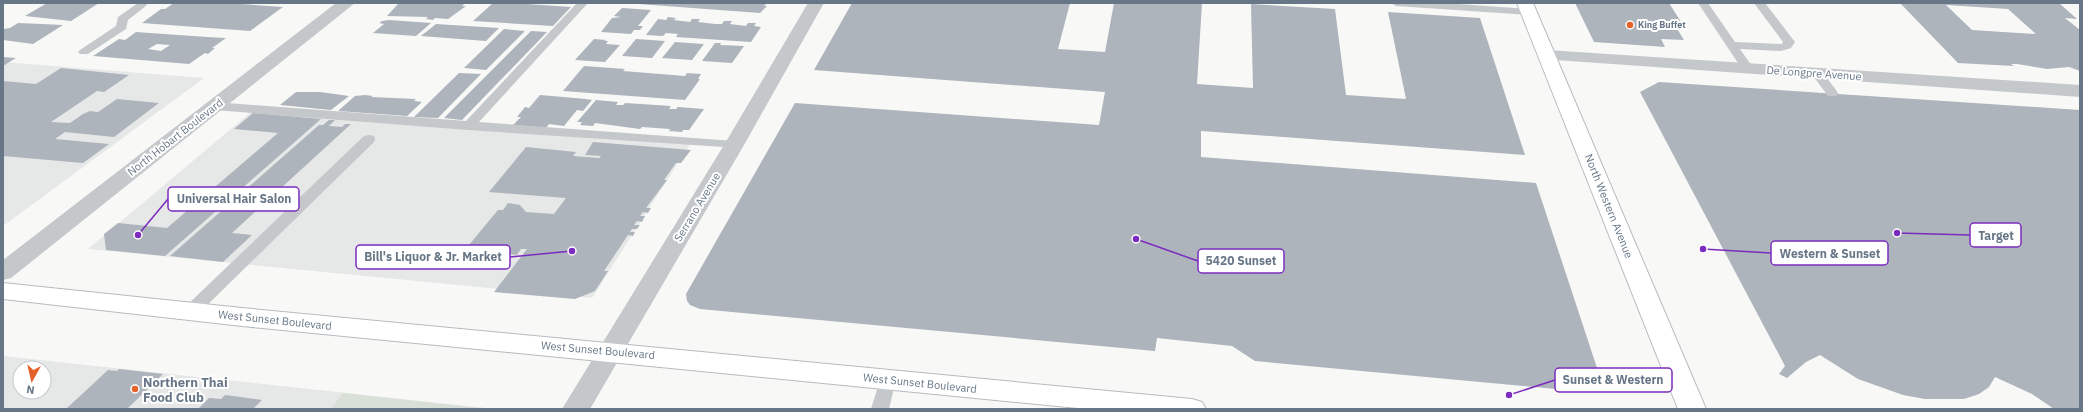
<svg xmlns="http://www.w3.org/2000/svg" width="2083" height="412" viewBox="0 0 2083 412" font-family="'IBM Plex Sans',sans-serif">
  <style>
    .built { fill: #e6e7e7; fill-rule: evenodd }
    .green { fill: #d9e0d7 }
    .building { fill: #adb4bb; fill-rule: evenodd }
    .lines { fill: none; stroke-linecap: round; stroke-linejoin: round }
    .primary-casing { stroke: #b7bbbf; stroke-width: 2 }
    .service { fill: #c4c8cb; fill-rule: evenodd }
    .minor { fill: #c4c8cb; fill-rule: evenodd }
    .primary { fill: #fff; fill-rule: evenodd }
    .poi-dot { fill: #e4612a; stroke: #fff; stroke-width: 1.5 }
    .labels { text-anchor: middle; stroke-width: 4; stroke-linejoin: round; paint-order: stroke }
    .far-poi-label { font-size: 9px; font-weight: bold; fill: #677787; stroke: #fff; text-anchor: start }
    .street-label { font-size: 11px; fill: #677787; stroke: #fff }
    .near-poi-label { font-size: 13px; font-weight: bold; fill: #677787; stroke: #fff; text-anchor: start }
    .leader { fill: none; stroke: #7b2cbf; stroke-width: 1.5 }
    .callout-dot { fill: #7b2cbf; stroke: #fff; stroke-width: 1.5 }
    .callout { fill: #fff; stroke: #7b2cbf; stroke-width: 1.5 }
    .callout-label { font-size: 12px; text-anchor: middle; font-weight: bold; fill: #677787 }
  </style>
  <rect width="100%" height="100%" fill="#f8f8f6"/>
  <g class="built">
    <path d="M3,62L204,78L3,226Z"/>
    <path d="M251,112L690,144L592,298L88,249Z"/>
    <path d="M3,356L495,409H3ZM20,368H44V392H20Z"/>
  </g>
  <path class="green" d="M343,393L487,409H331Z"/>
  <g class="building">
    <path d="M47,3H99L71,21L25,16Z"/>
    <path d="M174,3H226L283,7L250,31L142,23L161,9H165Z"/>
    <path d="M399,3H465L462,6H466L448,19L435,18L433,20L426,19L428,17L387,16Z"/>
    <path d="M493,3H513L571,7L553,26L473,21Z"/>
    <path d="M625,3H767L764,6H767L760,13Z"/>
    <path d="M852,3H1070L1058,49L1105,52L1114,3H1202L1197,84L1253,88L1251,4L1335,9L1346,95L1406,99L1388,12L1480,18L1525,155L1201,131V157L1536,183L1601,380L1600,386L1596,390L1588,392L1255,361L1232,346L1157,338L1155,351L700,309L690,305L687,301L686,294L795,103L1099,125L1105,92L814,70Z"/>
    <path d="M1575,3H1669L1683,25L1674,24L1684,40L1661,39L1665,47L1594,42Z"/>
    <path d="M1900,3H2059L2077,19L2065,18L2080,30V71L2069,67L2047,69L2017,64H2011L2014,66L1958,63ZM1946,5L2008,9L2036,34L1972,30Z"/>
    <path d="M622,8L651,10L638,26H643L640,30H634L631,34L601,32L612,18L621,17L614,16Z"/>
    <path d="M668,17L676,18L674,20L690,22L692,19H700L698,22L715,24H722L724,21H732L730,24L746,26L748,23H756L754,26L761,27L751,42L676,37L678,34L666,33L663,36L646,35L658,19L666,20Z"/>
    <path d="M389,20L431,23L416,36L373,33L384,24L379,23L382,21Z"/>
    <path d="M18,23L42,24L63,25L33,44L3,40V29L10,28Z"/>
    <path d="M436,24L499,28L486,41L421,36Z"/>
    <path d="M504,29L525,31L486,70L464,68Z"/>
    <path d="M531,31L547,32L462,120L444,118Z"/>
    <path d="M136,32L207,37L226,38L212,48H215L208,54L205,53L189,64L93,56L119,39L125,40ZM157,44L170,45L161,51L148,49Z"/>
    <path d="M594,39L606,40L604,41H608L606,44L620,45L605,62L575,60Z"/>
    <path d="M636,39L665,41L652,58L622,56Z"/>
    <path d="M675,42L704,44L692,60L662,58Z"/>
    <path d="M715,43H721L720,45L744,46L732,63L702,61Z"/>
    <path d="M3,57L16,58L3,66Z"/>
    <path d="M584,66L625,69L623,71L685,76L687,73L701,74L698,79H700L685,100L563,91Z"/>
    <path d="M61,68L129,75L104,92L97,91L51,122L70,123L83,114L90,111L98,112L117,99L159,103L114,137L65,132L55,139L109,144L83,163L3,156V81L36,84Z"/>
    <path d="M459,73L481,74L438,118L414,117Z"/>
    <path d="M1659,82L2080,110V409H2054L2032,394L1995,377L1989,387L1979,394L1964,399H1925L1903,395L1858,379L1820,355L1806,362L1787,378L1779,374L1785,366L1640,92Z"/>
    <path d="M296,92H320L349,96L331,110L280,105Z"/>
    <path d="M365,95L373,96L371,97L416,99L414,101L422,102L407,116L338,111L355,96Z"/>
    <path d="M540,95L586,99L592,100L583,111L577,110L564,126L549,124L546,128L513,125L521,117H517L525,107L529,108Z"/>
    <path d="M596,100L618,102L616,105H623L625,103L671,106L669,109H676L678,107L704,109L689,130H683L682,132L669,131L670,129L642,127L640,129L595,123L593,126L580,125L582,122H577Z"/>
    <path d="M253,113L321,119L165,256L106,250L104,234L118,223L167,228L278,133L234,129Z"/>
    <path d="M329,120H335L329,126L342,127L345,124H351L232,233L252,235L223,262L170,256L319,125H323Z"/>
    <path d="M593,142L691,150L681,163H676L664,180H667L646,208H651L648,213L643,212L640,216H645L642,222L637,221L634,225H640L637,229H632L630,232H635L633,236L628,235L604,271H608L595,291L575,299L494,292L527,249H521L517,255L487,252L491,247L469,245L498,210H503L508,203L520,205L526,212L554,214L566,198L489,192L526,147L576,152L573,156L599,158L601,156L585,155Z"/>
    <path d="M119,369L163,374L127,409H66L108,370L117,371Z"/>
    <path d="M225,395L241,397L262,400L253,409H198L209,398L221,399Z"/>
  </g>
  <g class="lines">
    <defs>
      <g id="primary">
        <path d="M1517,3H1533L1706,409H1678Z"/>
        <path d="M3,283L242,308L1192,399L1202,402L1206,409H1088L242,326L3,299Z"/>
      </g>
    </defs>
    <use href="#primary" class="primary-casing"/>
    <g class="service">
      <path d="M138,3H146L147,5L128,20L126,29L88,54H80L78,52L80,50L116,26L118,17Z"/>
      <path d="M577,3H588L479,122L734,141L739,142L741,145L739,148L468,130L214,110L208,106L214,102L466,121Z"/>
      <path d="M1391,3H1444L1529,9L1534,12L1529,15L1396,6Z"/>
      <path d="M1698,3H1708L1735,42L1782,44L1783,42L1754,3H1765L1795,42L1791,48L1781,51L1740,49L1754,69L1752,72H1744Z"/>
      <path d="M1817,69L1821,70L1836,90L1838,93L1836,96H1828L1813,76L1811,73Z"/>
      <path d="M369,135L374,136L375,139L374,142L197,315L191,316L185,315L183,311L185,307L364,136Z"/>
      <path d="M888,374L894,376L896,380L889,409H871L880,380L882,376Z"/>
    </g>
    <g class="minor">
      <path d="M336,3H355L11,278L3,280V260Z"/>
      <path d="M808,3H824L744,145L590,409H562L724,145Z"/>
      <path d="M1547,50L2080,85V97L1541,59L1538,55L1541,51Z"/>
    </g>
    <use href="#primary" class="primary"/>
  </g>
  <g class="poi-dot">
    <circle cx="1630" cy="25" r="4"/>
    <circle cx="135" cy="389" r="4"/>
  </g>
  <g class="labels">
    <g class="far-poi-label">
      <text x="1638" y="28">King Buffet</text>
    </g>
    <g class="street-label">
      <text transform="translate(1814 73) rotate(4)" y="4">De Longpre Avenue</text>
      <text transform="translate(175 137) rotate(-38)" y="4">North Hobart Boulevard</text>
      <text transform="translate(1609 206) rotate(68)" y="4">North Western Avenue</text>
      <text transform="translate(697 207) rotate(-59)" y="4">Serrano Avenue</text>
      <text transform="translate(275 320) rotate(6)" y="4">West Sunset Boulevard</text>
      <text transform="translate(598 350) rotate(5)" y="4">West Sunset Boulevard</text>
      <text transform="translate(920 383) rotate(6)" y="4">West Sunset Boulevard</text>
    </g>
    <g class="near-poi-label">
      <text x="143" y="387">Northern Thai<tspan x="143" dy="15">Food Club</tspan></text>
    </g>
  </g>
  <path class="leader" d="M138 235L168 199M1897 233L1970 235M1703 249L1771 253M572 251L510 257M1136 239L1198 261M1509 395L1555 380"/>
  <g class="callout-dot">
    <circle cx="138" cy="235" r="4"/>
    <circle cx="1897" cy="233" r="4"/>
    <circle cx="1703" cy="249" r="4"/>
    <circle cx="572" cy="251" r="4"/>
    <circle cx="1136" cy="239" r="4"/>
    <circle cx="1509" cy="395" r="4"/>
  </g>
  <g class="callout">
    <rect x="168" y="187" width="131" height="24" rx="4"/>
    <rect x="1970" y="223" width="51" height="24" rx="4"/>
    <rect x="1771" y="241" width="117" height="24" rx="4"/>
    <rect x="356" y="245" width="154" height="24" rx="4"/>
    <rect x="1198" y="249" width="86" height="24" rx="4"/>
    <rect x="1555" y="368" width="117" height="24" rx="4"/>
  </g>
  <g class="callout-label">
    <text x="234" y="203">Universal Hair Salon</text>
    <text x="1996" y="240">Target</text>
    <text x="1830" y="258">Western &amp; Sunset</text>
    <text x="433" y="261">Bill's Liquor &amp; Jr. Market</text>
    <text x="1241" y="265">5420 Sunset</text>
    <text x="1613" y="384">Sunset &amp; Western</text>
  </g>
  <rect width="2083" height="412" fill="none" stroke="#677787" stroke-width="8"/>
  <g transform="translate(32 380) rotate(188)"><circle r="19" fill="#ffffff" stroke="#c2c9cf"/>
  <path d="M0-3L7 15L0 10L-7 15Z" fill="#e4612a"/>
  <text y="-6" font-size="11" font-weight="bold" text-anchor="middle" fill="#677787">N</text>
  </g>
</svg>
